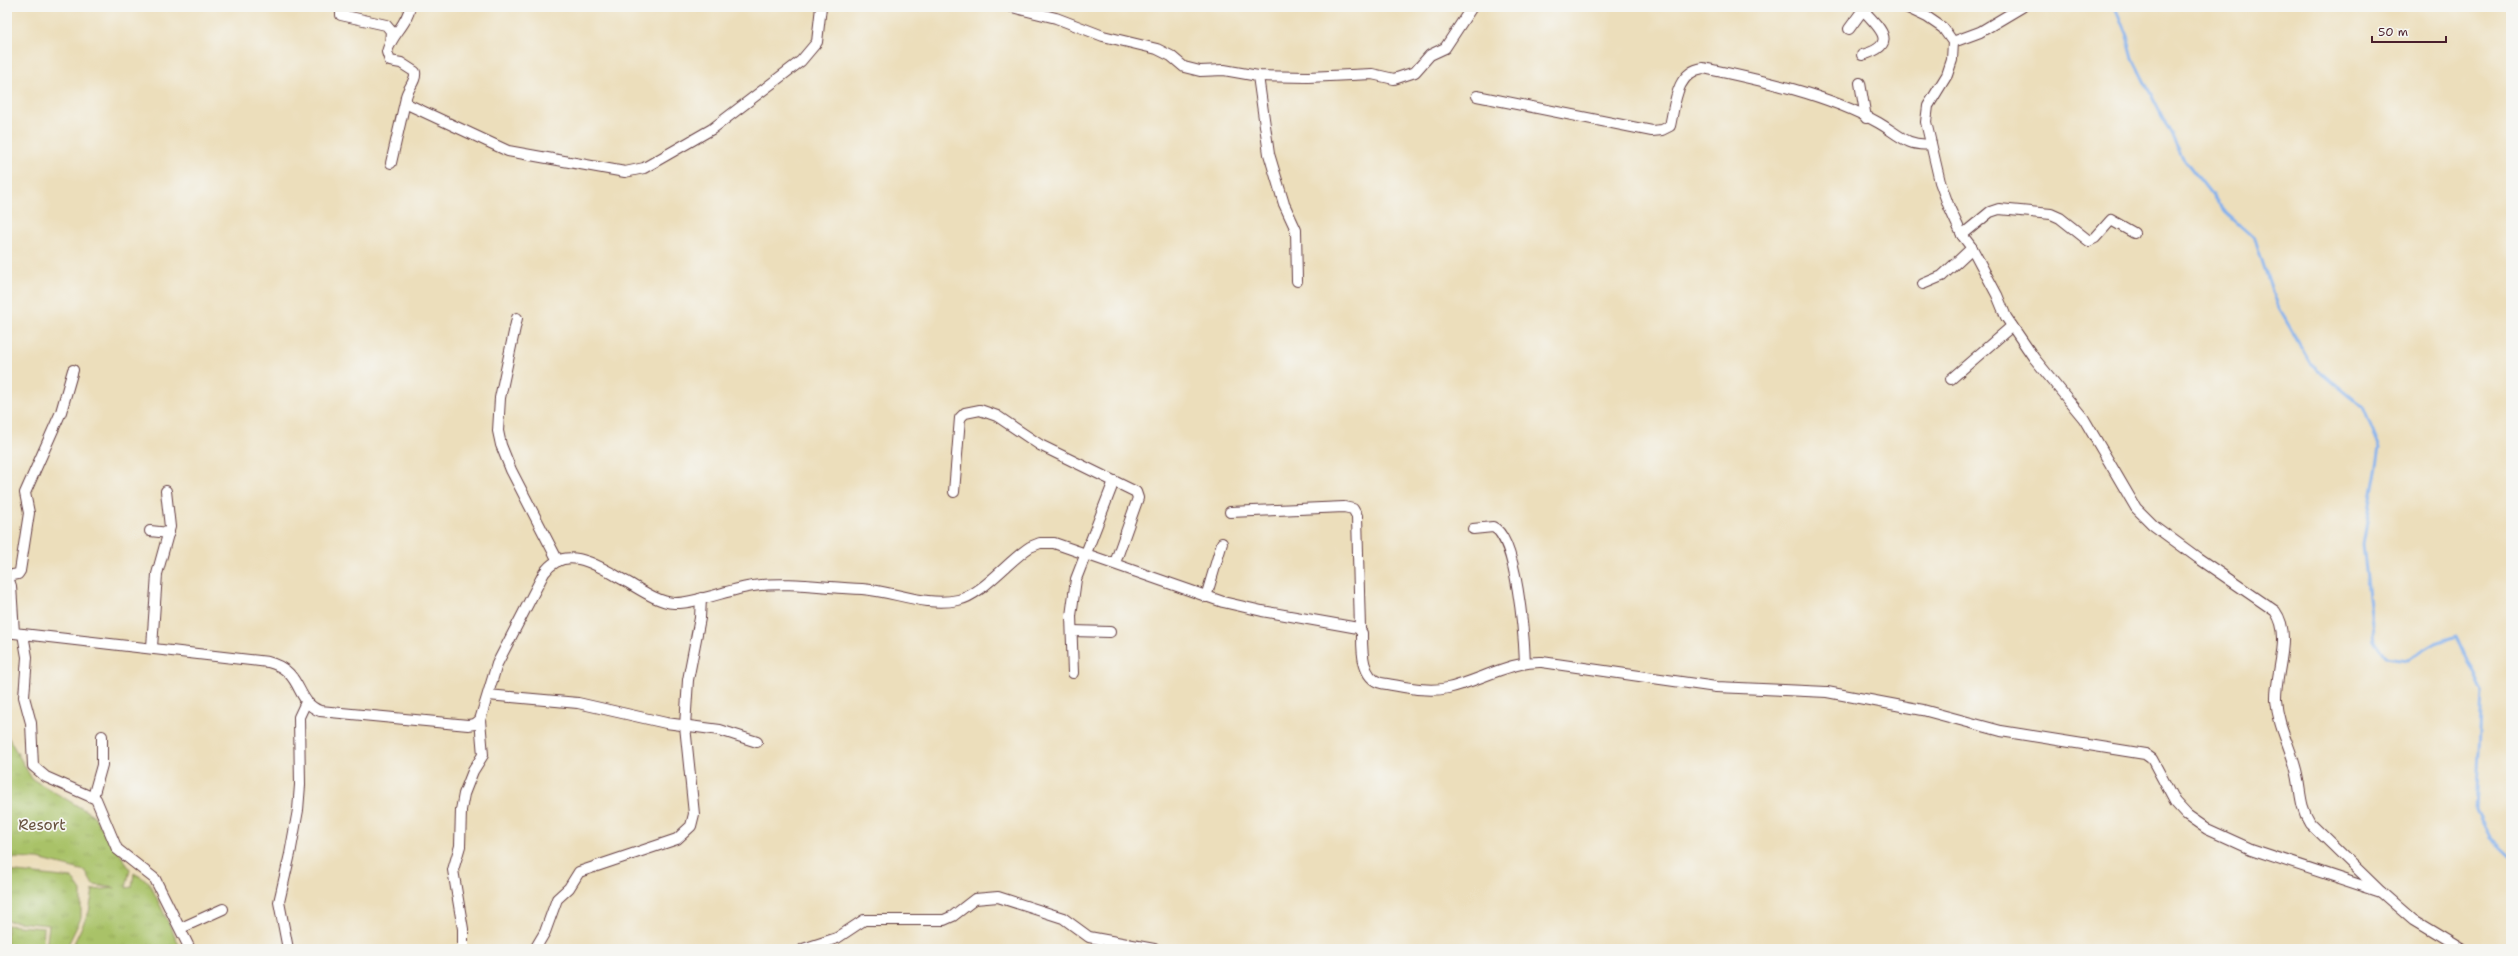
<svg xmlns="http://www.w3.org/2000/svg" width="2518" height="956" viewBox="0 0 2518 956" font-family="'Shantell Sans',sans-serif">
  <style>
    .grass { fill: url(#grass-tufts); stroke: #7a7049 }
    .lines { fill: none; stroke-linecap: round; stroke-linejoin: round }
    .stream { stroke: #83b1ed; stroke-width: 3 }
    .minor-casing { stroke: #623c41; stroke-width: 12 }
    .minor { stroke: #fff; stroke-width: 10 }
    .labels { text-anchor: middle; stroke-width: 3.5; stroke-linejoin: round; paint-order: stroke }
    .park-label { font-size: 15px; fill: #66503d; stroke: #f6f6f2 }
  </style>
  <defs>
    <pattern id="grass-tufts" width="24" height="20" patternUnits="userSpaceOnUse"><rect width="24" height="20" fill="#a9c267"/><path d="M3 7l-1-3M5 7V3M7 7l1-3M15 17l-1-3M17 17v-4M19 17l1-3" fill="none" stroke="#93a65a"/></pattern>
  </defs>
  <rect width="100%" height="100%" fill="#f6f6f2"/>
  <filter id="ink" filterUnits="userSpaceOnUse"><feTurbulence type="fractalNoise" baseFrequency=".025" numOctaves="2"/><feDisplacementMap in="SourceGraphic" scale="8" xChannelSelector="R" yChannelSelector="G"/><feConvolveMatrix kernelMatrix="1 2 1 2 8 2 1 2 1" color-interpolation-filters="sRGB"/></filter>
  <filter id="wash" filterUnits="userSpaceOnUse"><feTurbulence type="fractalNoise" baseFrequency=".012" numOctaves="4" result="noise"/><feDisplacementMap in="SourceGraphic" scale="16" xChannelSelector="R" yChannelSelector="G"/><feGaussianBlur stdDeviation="0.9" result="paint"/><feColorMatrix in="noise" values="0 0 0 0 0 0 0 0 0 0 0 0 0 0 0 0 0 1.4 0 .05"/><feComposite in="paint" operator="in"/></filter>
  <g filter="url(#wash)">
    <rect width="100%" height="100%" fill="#ecdebb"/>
    <g class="grass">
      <path d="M7,735L32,779L93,815L130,869L126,888L132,887L134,873L149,882L181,949H100L74,943L89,912L93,890L115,888L93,885L85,871L38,859L7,858Z"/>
      <path d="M7,871L72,878L81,891V918L67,947L77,949H46L49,925L7,921Z"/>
      <path d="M7,925L44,928L43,949H7Z"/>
    </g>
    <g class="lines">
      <path class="stream" d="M2115,7L2127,36L2133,59L2183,158L2226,213L2255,239L2276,303L2310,363L2363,407L2380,448L2363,544L2374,641L2385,657L2408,660L2436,643L2456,636L2482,692L2476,810L2490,837L2511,857"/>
    </g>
  </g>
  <g filter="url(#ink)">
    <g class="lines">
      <defs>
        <g id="minor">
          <path d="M341,7V15L386,25L391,31L390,44"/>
          <path d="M410,7C407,25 391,35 387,52L390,61L401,63L415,72C417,83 401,94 407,104L508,151L625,172L644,168L712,129L801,61L817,42L821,7"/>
          <path d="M1012,7L1056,18L1103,36L1157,49L1171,56L1184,67L1200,71L1224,70L1258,76L1308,77L1372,74L1394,79L1415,72L1430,55L1445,48L1472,7"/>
          <path d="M1906,7L1927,17L1943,28L1953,42L1952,60L1947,75L1928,106L1926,122L1940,182L1949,207L1962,235L1972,248L1997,295L2006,317L2034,358L2084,419L2136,508L2153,525L2198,558L2275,611C2293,636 2275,672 2276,700C2278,726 2290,746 2296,770C2301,789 2299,806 2310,823L2381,892L2413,920L2461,949"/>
          <path d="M1849,29L1865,7"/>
          <path d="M1953,42L1980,32L2022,7"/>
          <path d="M1862,55C1899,45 1881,29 1863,10"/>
          <path d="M1258,76L1269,154L1284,204L1296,230L1297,281"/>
          <path d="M1860,83L1866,118"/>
          <path d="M1477,96L1652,131L1662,130L1670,126C1675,104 1676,72 1703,68C1760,80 1827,94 1879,123C1898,134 1907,147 1931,144"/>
          <path d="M391,163L405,102"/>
          <path d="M1962,235L1990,212L1999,209L2051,214L2060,218L2089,241L2095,238L2111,220L2134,233"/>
          <path d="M1923,284L1942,276L1972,248"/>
          <path d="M517,318L500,398L498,431L501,445L511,470L558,561"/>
          <path d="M1951,379L2012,326"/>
          <path d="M954,492L960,418L965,413L980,410L997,416L1040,445L1136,492L1138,498L1115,563"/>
          <path d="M1230,512L1344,507L1353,509L1357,516L1360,629"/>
          <path d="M1473,529L1493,527C1517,537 1524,637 1525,663"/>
          <path d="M150,531L169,533"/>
          <path d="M7,575L11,586L14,633L268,662C304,671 294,701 320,711L468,725L475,724L480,720L497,664L544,573C566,541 603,569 627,582C641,590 658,602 674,603C694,604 730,589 753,586C788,581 827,588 862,589C894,591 925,607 958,600C982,595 1008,561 1030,547L1040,543H1054L1223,602L1262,611L1358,628L1362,633C1362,649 1361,678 1381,683C1402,686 1426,693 1448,688C1479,681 1510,661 1542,662L1716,687L1827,692L1923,710L2001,731L2145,754L2152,759L2175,802L2187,815L2207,829L2251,849L2381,892"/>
          <path d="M8,576L18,574L20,571L29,513L25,493L61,412L73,370"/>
          <path d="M1206,597L1222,543"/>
          <path d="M1072,631L1110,632"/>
          <path d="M23,634L27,657L24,697L31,723L33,766L46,777L96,799L117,849L155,879L190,949"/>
          <path d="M152,647L157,574L170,527L166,491"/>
          <path d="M1073,673L1071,616L1076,579L1114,481"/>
          <path d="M488,695L578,703L666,723L720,730L757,742"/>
          <path d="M93,797L102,765V736"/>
          <path d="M181,928L223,909"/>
          <path d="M288,949L279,902L290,854L298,810L300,785L299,717L306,702"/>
          <path d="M463,949V929L453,870L460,846L461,810L464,794L473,771L483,755L480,720"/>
          <path d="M535,949L545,932L557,899L569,888L579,872L677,839L691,826L694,814L685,726L688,680L700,618L701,598"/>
          <path d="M803,949L837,938L864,920H944L953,916L975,899L998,897L1063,918L1089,937L1154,949"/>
        </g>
      </defs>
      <use href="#minor" class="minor-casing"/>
      <use href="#minor" class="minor"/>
    </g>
  </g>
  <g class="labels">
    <g class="park-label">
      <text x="42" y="830">Resort</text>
    </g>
  </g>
  <rect width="2518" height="956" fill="none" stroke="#f6f6f2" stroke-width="24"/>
  <path d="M2372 36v6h74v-6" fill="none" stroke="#4a1f2b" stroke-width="2"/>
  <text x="2378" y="36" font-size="12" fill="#4a1f2b" stroke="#f6f6f2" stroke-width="3" paint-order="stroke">50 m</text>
</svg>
